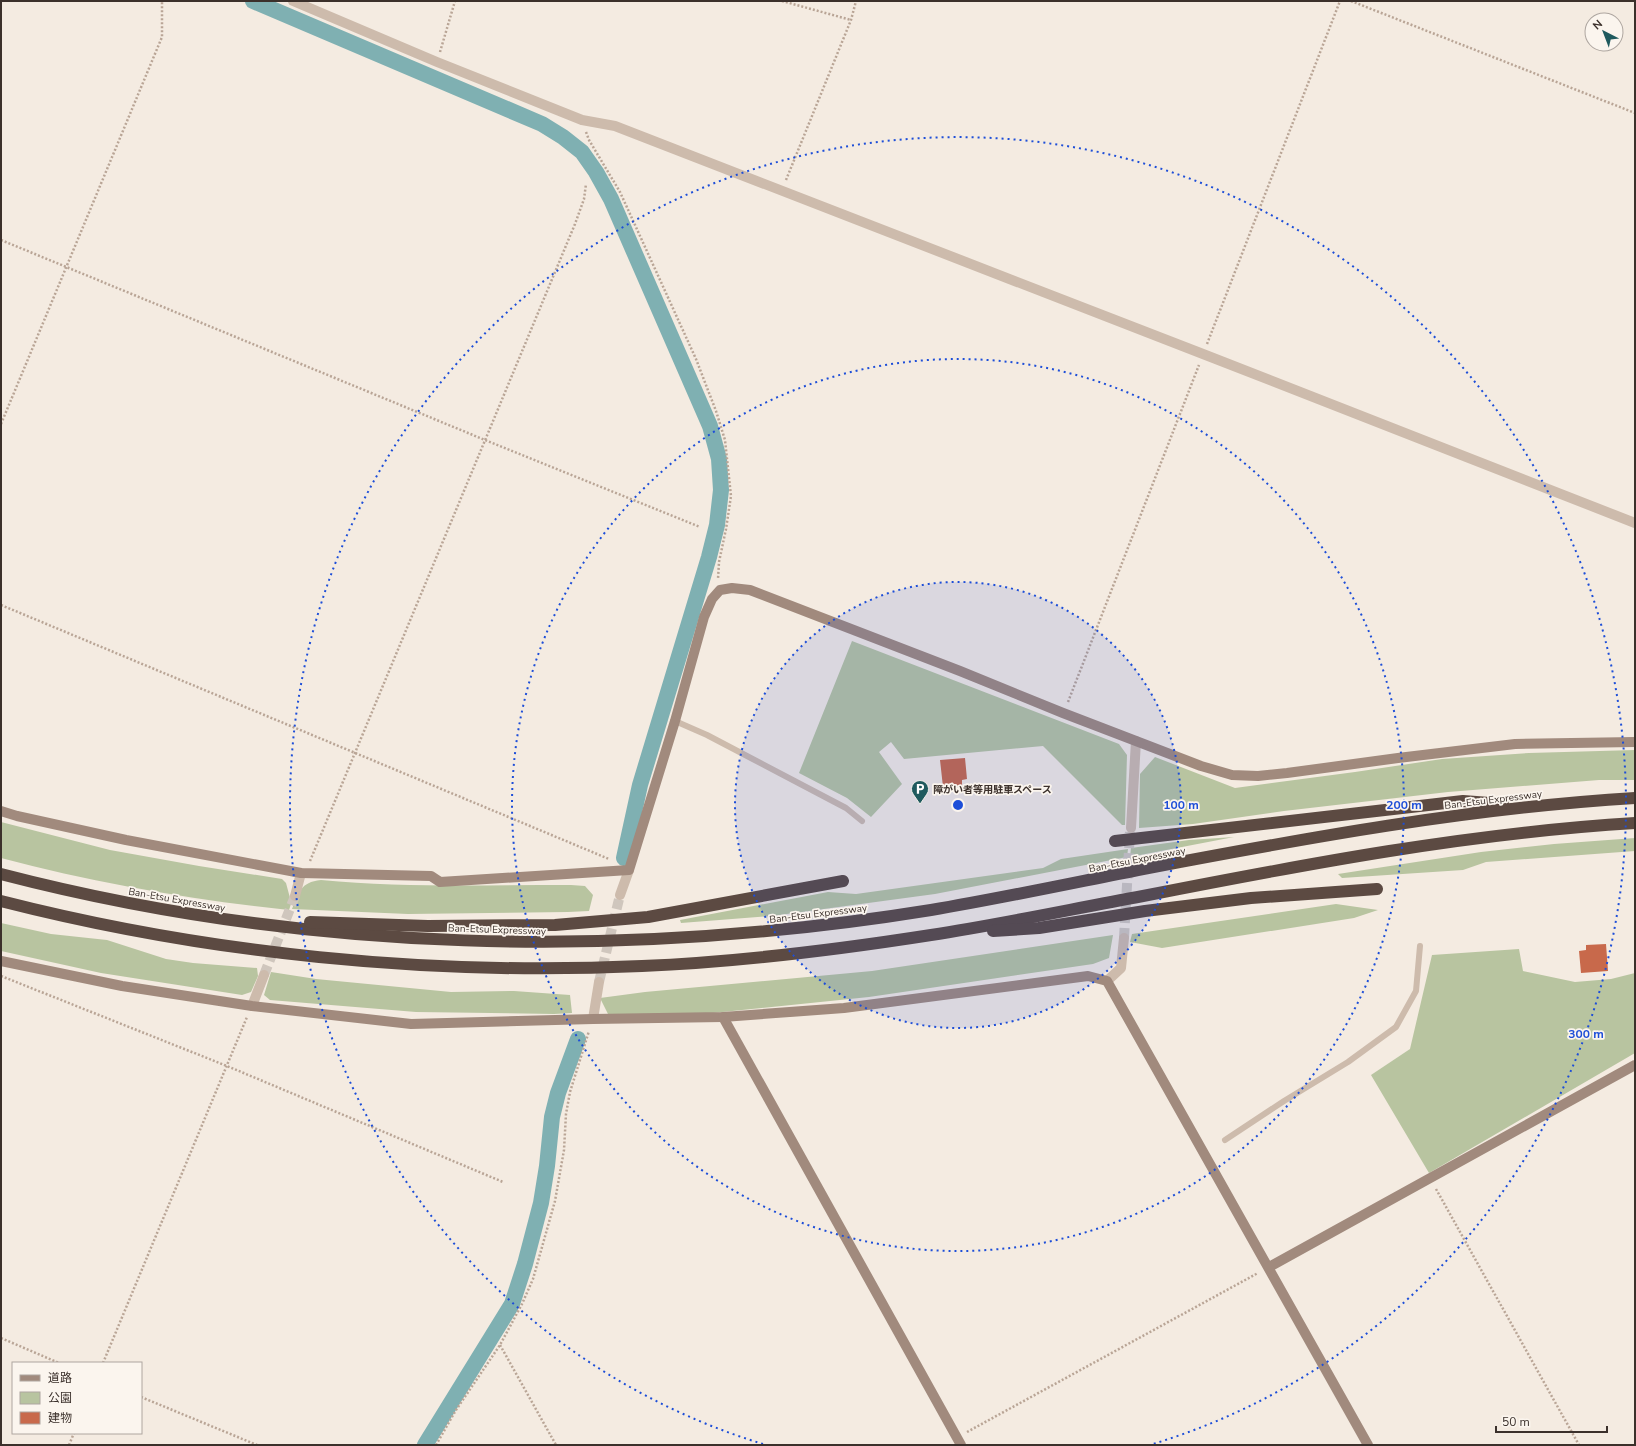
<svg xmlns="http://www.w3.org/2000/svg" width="1636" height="1446" viewBox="0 0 1636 1446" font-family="'Nunito Sans','Noto Sans JP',sans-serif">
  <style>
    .green { fill: #b8c4a0 }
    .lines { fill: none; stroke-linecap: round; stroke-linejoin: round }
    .canal { stroke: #7fb0b2; stroke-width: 16 }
    .building { fill: #c8694b }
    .street-tunnel { stroke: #cfc6bd; stroke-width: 10; stroke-dasharray: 10 5; stroke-linecap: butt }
    .path { stroke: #b9a596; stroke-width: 2.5; stroke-dasharray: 2 2; stroke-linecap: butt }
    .lane { stroke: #cdbbac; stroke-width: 6 }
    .street { stroke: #cdbbac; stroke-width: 10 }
    .secondary { stroke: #a18a7d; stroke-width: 10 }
    .highway { stroke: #5c4a42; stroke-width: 12 }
    .ring { fill: none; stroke: #1d4ed8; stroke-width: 2; stroke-dasharray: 2 4 }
    .labels { text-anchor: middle; stroke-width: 3.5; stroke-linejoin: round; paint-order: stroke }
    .poi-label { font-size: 10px; font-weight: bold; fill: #3b302b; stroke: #fbf5ee; text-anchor: start }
    .street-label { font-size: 10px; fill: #3b302b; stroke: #fbf5ee }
    .centre { fill: #1d4ed8; stroke: #fbf5ee; stroke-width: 2 }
    .ring-label { font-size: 12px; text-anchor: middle; font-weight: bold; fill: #1d4ed8; stroke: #fbf5ee; stroke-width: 3.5; stroke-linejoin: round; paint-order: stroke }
  </style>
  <rect width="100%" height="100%" fill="#f4ebe1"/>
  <g class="green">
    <path d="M852,641L1119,744L1127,755L1125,825H1122L1043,746L904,759L891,742L879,752L902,784L871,817L847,798L799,773Z"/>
    <path d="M1635,750V780H1599L1448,792L1284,811L1193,824L1139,828L1140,774L1155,757L1235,788L1355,772L1442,759L1529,753Z"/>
    <path d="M1,822L110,850L199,866L282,879L286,883L290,898H293L289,910C192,900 95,883 1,858Z"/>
    <path d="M1234,837L1130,857L1131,848L1189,840Z"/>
    <path d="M1635,838V851L1486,862L1463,870L1342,878L1338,874L1481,852L1554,844Z"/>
    <path d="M1128,849L1127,857L935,894L772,916L681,923L680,920L828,892L856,894L1043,868L1061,859Z"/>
    <path d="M321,880C403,888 487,885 571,885L585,886L593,895L589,911L568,912L408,914L292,909C299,893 300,882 321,880Z"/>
    <path d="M1336,904L1378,910L1354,918L1162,948L1130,942L1132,934Z"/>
    <path d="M1,923L51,934L107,940L166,959L193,963L257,968L258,976L251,992L242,995L101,973L1,951Z"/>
    <path d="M1113,935L1109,958L1093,964L869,997L654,1019L608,1014L600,998L645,992L872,971Z"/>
    <path d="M1519,949L1523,971L1575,982L1611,979L1635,973V1053L1429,1173L1371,1075L1410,1049L1432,955Z"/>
    <path d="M271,972L316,979L451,992L514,991L570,995L572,1013L554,1014L416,1012L270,1000L264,995Z"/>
  </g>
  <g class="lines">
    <g class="canal">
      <path d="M253,1L542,124L563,137L582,152L596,172L611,199L710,426L719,459L721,490L717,525L709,557L640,785L624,858"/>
      <path d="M425,1445L512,1304L525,1264L541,1203L547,1166L552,1117L558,1093L578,1039"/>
    </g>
  </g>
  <g class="building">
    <path d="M965,758L967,779L962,780V785L943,787L940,760Z"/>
    <path d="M1606,944L1608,971L1581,973L1579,951L1586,950V945Z"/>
  </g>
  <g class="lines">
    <g class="street-tunnel">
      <path d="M1124,938L1130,832"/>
      <path d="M264,975L295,896"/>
      <path d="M599,982L620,895"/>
    </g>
    <g class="path">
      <path d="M782,1L851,20"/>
      <path d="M1351,1L1635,113"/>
      <path d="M440,52L455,1"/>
      <path d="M586,132L589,140L620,192L696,359L716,411L725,440L731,496L726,529L719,562L718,579"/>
      <path d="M786,180L851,20L856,1"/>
      <path d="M1,240L485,440L700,527"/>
      <path d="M1207,344L1340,1"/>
      <path d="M1,424L162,37V1"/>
      <path d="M1,605L609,859"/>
      <path d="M1068,702L1199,365"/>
      <path d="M310,861L575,224L584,199L586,184"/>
      <path d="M1,976L227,1066L503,1182"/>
      <path d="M1436,1189L1579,1445"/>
      <path d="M1,1338L59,1363"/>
      <path d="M500,1345L556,1445"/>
      <path d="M103,1363L247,1017"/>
      <path d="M141,1397L257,1445"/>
      <path d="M967,1432L1258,1273"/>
      <path d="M69,1445L74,1433"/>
      <path d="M436,1445L456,1410L500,1345L522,1304L533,1279L555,1201L564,1150L566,1114L570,1092L589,1031"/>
    </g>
    <g class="lane">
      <path d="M675,721L707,735L846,808L862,821"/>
      <path d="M1225,1140L1284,1101L1348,1062L1396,1027L1416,991L1420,946"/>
    </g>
    <g class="street">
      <path d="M293,1L437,62L582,120L615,126L1203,354L1635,523"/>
      <path d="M1131,828L1136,741"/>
      <path d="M620,895L629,870"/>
      <path d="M295,896L301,873"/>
      <path d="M1107,981L1121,968L1124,938"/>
      <path d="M252,1006L264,975"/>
      <path d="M593,1019L599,982"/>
    </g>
    <g class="secondary">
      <path d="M1,811L17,816L126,840L301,873L431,876L440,882L629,870L675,721L704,617L712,599L720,590L732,588L750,590L960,671L1063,713L1201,766L1232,775L1258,776L1287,773L1398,758L1515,744L1635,742"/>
      <path d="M1,961L122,986L252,1006L411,1024L593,1019L723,1017L844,1008L1088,976L1107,981L1368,1445"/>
      <path d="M723,1017L961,1445"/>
      <path d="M1269,1267L1635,1065"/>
    </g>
    <g class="highway">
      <path d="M1115,841L1463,801L1503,804"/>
      <path d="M1,874C305,953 622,960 931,910C1002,898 1072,883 1143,869C1306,838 1469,808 1635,798"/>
      <path d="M1,901C209,954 428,976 642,966C739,962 835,950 931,935C1002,924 1072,909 1143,896C1306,864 1469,833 1635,823"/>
      <path d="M310,922L428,926L555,925L648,917L843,881"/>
      <path d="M993,931L1039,928L1145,911L1251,898L1377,889"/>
    </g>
  </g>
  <circle cx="958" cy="805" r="223" fill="#1d4ed8" fill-opacity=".12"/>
  <g class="ring">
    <circle cx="958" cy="805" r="223"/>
    <circle cx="958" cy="805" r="446"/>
    <path d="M763 1444A668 668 0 1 1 1153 1444"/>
  </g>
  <defs>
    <symbol id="parking-pin" viewBox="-11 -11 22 30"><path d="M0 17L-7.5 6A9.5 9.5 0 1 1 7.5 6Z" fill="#1f5a5e" stroke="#fbf5ee"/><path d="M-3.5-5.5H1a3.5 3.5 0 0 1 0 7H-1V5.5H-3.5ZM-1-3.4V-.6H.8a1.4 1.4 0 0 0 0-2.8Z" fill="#fff"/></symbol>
  </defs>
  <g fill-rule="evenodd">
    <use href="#parking-pin" x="910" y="779" width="20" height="27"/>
  </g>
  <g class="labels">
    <g class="poi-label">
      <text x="933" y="793">障がい者等用駐車スペース</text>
    </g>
    <g class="street-label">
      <text transform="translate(1493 799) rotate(-7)" y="4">Ban-Etsu Expressway</text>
      <text transform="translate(1137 859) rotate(-11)" y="4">Ban-Etsu Expressway</text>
      <text transform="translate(177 899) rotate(10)" y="4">Ban-Etsu Expressway</text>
      <text transform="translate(818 913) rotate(-7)" y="4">Ban-Etsu Expressway</text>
      <text transform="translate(497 929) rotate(2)" y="4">Ban-Etsu Expressway</text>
    </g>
  </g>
  <circle cx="958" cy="805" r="6" class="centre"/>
  <g class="ring-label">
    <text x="1181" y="809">100 m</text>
    <text x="1404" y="809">200 m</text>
    <text x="1586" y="1038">300 m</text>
  </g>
  <rect width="1636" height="1446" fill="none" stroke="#3b302b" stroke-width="4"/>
  <rect x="12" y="1362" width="130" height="72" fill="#fbf5ee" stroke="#aea6a0"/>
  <rect x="20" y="1375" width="20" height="6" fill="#a18a7d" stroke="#aea6a0"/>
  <text x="48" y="1382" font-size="12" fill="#3b302b">道路</text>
  <rect x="20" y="1392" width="20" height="12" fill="#b8c4a0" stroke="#aea6a0"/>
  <text x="48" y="1402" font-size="12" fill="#3b302b">公園</text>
  <rect x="20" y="1412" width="20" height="12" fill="#c8694b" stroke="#aea6a0"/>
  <text x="48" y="1422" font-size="12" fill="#3b302b">建物</text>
  <g transform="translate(1604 32) rotate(318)"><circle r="19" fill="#fbf5ee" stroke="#aea6a0"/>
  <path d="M0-3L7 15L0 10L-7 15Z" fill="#1f5a5e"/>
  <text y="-6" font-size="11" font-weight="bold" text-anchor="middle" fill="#3b302b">N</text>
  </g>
  <path d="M1496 1426v6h111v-6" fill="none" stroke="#3b302b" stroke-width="2"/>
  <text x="1502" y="1426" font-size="12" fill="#3b302b" stroke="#fbf5ee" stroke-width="3" paint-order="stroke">50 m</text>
</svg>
